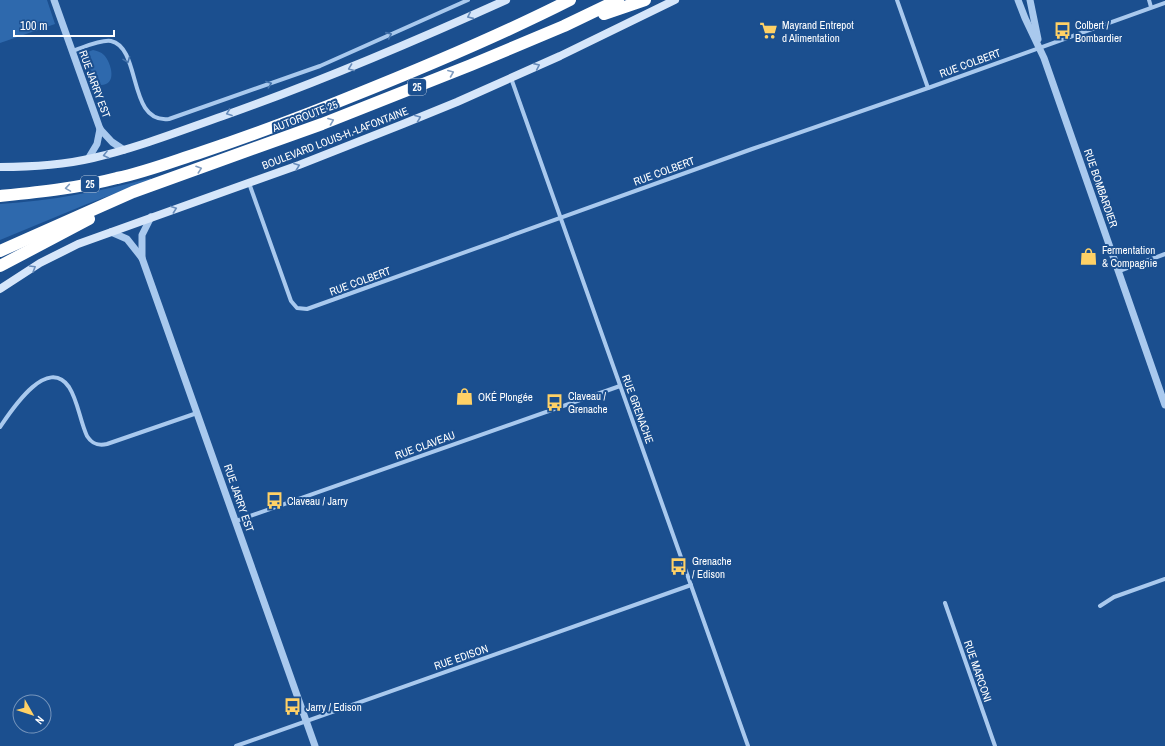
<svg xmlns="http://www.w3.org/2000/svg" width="1165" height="746" viewBox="0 0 1165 746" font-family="'Archivo Narrow',sans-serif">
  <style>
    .green { fill: #2e69ad }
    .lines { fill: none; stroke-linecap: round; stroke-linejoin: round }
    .minor { stroke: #a9c9ee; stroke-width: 4 }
    .tertiary { stroke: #a9c9ee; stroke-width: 7 }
    .secondary { stroke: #d6e6fa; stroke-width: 8 }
    .motorway { stroke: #fff; stroke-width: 12 }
    .oneway { stroke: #668bba }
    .oneway2 { stroke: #4674ac }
    .oneway3 { stroke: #829ec1 }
    .labels { text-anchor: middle; stroke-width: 4; stroke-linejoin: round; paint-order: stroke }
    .shield { fill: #1b4f8f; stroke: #bbcadd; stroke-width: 1 }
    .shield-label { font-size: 10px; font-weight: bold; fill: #fff }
    .poi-label { font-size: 11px; fill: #fff; stroke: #1b4f8f; text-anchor: start }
    .street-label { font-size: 11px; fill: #fff; stroke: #1b4f8f }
  </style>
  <rect width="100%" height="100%" fill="#1b4f8f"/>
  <g class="green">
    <path d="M0,0H47L55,24L0,43Z"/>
    <path d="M93,50C97,51 101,52 104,55C112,64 117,85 101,85L87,64L88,63L82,57L83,54Z"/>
    <path d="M151,178V180L87,204L0,240V204C51,201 101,191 151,178Z"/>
  </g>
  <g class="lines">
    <g class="minor">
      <path d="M897,0L928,88"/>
      <path d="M1149,0L1151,7"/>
      <path d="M72,51C82,48 101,39 111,41C142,48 127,124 169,119L320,66L468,0"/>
      <path d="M511,78L748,746"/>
      <path d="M249,183L291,301L297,308L307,309L752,149L928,88L1165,3"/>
      <path d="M1119,271L1165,254"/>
      <path d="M0,427C11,411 47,355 69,387C78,401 80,421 87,436C92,444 98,446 107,444L197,413"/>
      <path d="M236,521L620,386"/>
      <path d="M945,603L995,746"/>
      <path d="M1100,606L1114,597L1165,579"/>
      <path d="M236,746L691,585"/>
    </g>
    <g class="tertiary">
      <path d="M54,0L100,129L112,142L124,150"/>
      <path d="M1018,0L1025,18L1044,58L1165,405"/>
      <path d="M1030,0L1038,39"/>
      <path d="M88,159L97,144L100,129"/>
      <path d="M111,232L127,239L142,258L315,746"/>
      <path d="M142,258V235L151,217"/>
    </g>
    <g class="secondary">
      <path d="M0,167C31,167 63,165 93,158C137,148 180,131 223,116C319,82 413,42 506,0"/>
      <path d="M0,289L40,263L78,244L299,165L403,124L457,102L560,56L675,0"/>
    </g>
    <g class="motorway">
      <path d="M604,14L645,0"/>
      <path d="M0,196C39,192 79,188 117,178C146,172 174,161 202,152C252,135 301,117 350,97C425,67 499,36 570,0"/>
      <path d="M0,251L133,192L322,124L471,65L564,26L618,0"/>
      <path d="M0,266L89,219"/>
    </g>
  </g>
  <defs><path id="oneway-chevron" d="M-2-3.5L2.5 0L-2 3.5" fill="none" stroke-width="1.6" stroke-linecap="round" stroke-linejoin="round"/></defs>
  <g class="oneway">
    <use href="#oneway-chevron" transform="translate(470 16) rotate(156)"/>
    <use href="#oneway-chevron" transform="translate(537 66) rotate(-24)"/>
    <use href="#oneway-chevron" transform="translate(351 68) rotate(159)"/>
    <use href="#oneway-chevron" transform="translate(229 113) rotate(160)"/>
    <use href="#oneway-chevron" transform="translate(418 118) rotate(-22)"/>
    <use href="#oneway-chevron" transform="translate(106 155) rotate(166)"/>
    <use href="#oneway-chevron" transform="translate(297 166) rotate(-20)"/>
    <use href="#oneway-chevron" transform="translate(174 209) rotate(-20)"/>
    <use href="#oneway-chevron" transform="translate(33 268) rotate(-31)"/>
  </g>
  <g class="oneway2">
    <use href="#oneway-chevron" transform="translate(389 35) rotate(-24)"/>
    <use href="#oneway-chevron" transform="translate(127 60) rotate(69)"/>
    <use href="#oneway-chevron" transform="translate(269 84) rotate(-20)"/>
  </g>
  <g class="oneway3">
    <use href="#oneway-chevron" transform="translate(451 73) rotate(-22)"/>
    <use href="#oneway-chevron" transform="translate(331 121) rotate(-21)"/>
    <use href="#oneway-chevron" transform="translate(199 169) rotate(-19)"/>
    <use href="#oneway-chevron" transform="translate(68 188) rotate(171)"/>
  </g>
  <defs>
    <symbol id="supermarket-bare" viewBox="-9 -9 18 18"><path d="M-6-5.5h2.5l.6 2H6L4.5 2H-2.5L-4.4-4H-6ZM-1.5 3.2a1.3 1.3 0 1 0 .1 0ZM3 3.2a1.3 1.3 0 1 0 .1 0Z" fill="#ffd166" stroke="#1b4f8f" stroke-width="2.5" paint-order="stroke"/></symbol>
    <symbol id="bus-bare" viewBox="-9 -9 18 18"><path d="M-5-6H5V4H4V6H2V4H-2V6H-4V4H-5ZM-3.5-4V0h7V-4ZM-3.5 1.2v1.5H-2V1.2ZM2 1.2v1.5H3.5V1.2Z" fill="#ffd166" stroke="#1b4f8f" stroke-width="2.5" paint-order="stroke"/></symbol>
    <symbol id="shop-bare" viewBox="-9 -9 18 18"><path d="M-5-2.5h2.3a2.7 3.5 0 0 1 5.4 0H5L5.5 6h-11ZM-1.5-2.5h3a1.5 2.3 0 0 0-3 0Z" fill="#ffd166" stroke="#1b4f8f" stroke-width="2.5" paint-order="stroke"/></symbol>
  </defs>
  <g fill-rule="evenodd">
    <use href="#supermarket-bare" x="756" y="18" width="25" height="25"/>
    <use href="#bus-bare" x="1050" y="18" width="25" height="25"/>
    <use href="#shop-bare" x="1076" y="244" width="25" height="25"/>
    <use href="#shop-bare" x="452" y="384" width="25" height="25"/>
    <use href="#bus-bare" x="542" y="390" width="25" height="25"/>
    <use href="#bus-bare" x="262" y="488" width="25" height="25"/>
    <use href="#bus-bare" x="666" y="554" width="25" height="25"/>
    <use href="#bus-bare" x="280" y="694" width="25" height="25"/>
  </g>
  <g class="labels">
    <g class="shield">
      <rect x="408" y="79" width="18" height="16" rx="3"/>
      <rect x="81" y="176" width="18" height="16" rx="3"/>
    </g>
    <g class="shield-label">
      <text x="417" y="91">25</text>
      <text x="90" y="188">25</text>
    </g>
    <g class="poi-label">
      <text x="782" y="29">Mayrand Entrepot<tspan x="782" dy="13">d Alimentation</tspan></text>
      <text x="1075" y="29">Colbert /<tspan x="1075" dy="13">Bombardier</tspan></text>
      <text x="1102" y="254">Fermentation<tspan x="1102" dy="13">&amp; Compagnie</tspan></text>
      <text x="568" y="400">Claveau /<tspan x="568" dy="13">Grenache</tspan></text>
      <text x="478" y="401">OKÉ Plongée</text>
      <text x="287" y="505">Claveau / Jarry</text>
      <text x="692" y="565">Grenache<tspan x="692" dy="13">/ Edison</tspan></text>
      <text x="306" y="711">Jarry / Edison</text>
    </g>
    <g class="street-label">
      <text transform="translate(970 63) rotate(-20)" y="4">RUE COLBERT</text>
      <text transform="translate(95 84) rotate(70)" y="4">RUE JARRY EST</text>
      <text transform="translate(305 116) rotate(-21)" y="4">AUTOROUTE 25</text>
      <text transform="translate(335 138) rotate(-21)" y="4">BOULEVARD LOUIS-H.-LAFONTAINE</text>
      <text transform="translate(664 171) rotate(-20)" y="4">RUE COLBERT</text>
      <text transform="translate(1101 188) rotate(71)" y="4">RUE BOMBARDIER</text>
      <text transform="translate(360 281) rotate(-20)" y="4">RUE COLBERT</text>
      <text transform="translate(638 409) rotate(70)" y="4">RUE GRENACHE</text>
      <text transform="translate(425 445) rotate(-20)" y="4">RUE CLAVEAU</text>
      <text transform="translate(239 498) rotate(71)" y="4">RUE JARRY EST</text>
      <text transform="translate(461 657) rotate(-19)" y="4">RUE EDISON</text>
      <text transform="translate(978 671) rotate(71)" y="4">RUE MARCONI</text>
    </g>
  </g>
  <g transform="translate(32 714) rotate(129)"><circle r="19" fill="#1b4f8f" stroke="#7695bc"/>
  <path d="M0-3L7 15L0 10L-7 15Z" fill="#ffd166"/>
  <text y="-6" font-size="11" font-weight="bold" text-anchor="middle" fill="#ffffff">N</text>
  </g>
  <path d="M14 30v6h100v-6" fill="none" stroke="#ffffff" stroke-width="2"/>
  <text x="20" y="30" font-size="12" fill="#ffffff" stroke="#1b4f8f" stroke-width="3" paint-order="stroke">100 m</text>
</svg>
